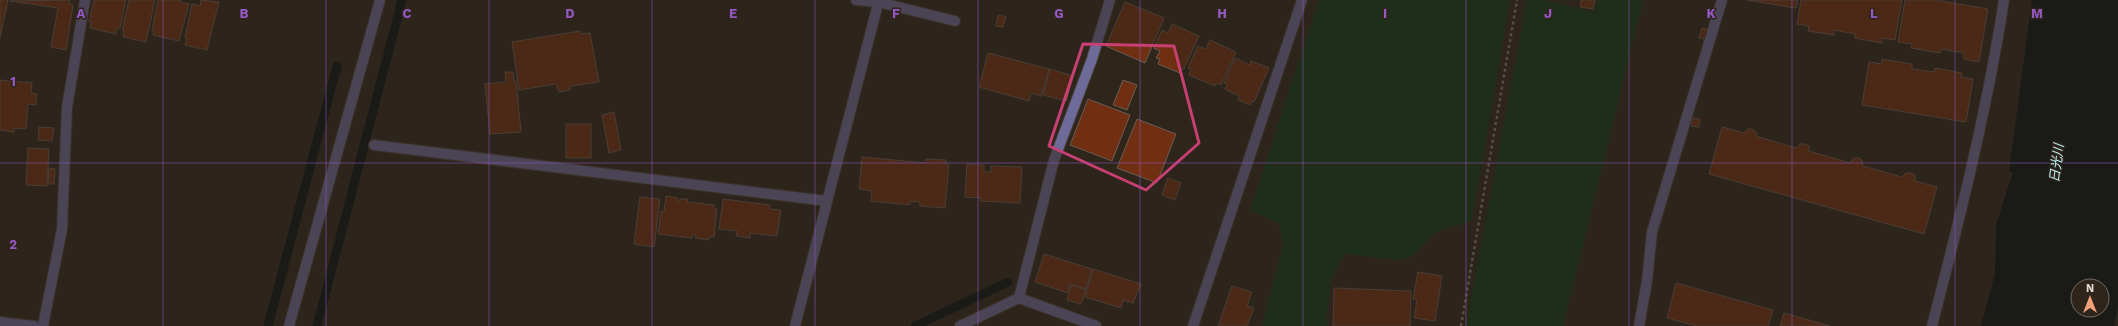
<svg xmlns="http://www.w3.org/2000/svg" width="2118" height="326" viewBox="0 0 2118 326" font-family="'Work Sans','Noto Sans JP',sans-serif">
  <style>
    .green { fill: #0e3b15 }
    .water { fill: #041113; fill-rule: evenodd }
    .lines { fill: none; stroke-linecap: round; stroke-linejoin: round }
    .stream { stroke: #041113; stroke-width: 9 }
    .building { fill: #702f10; stroke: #6a5c55 }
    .minor-casing { stroke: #4a4238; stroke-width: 12 }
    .path { stroke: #877f77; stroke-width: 2.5; stroke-dasharray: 3 3; stroke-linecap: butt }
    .minor { stroke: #6e6a99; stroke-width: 10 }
    .marked { fill: none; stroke: #c83f73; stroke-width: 3; stroke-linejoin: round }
    .grid { fill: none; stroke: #9457c4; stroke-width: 1; stroke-opacity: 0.55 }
    .labels { text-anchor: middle; stroke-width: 3; stroke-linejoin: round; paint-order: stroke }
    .water-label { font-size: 13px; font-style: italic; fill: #bbecf6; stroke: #2e251b }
    .grid-label { font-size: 13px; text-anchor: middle; font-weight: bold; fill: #9457c4; stroke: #2e251b; stroke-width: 3; stroke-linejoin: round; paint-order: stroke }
  </style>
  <rect width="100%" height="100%" fill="#2e251b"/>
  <g class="green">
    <path d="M1319,0H1510L1472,221L1435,232L1413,256L1397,260L1345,254L1332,277L1326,319L1328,326H1262L1283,245L1279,223L1250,210Z"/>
    <path d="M1527,0H1543L1595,12L1597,0H1643L1563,326H1466Z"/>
  </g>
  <path class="water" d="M2032,0H2118V306L2114,326H1981L1995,273L1996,225L2013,172L2009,171ZM2078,286H2102V310H2078Z"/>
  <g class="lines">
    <g class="stream">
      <path d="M268,326L337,66"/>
      <path d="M317,326L402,0"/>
      <path d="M915,326L1008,282"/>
    </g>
  </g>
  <g class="building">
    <path d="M0,0H8L0,38Z"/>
    <path d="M70,0L69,4L73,5L66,50L51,47L58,8L10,1Z"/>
    <path d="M94,0H126L120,28H117L116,34L90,28L92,22H89Z"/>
    <path d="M129,0H155L146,42L123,37L124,30H122Z"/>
    <path d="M158,0H181L180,2L189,4L179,41L153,35L154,31L152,30Z"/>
    <path d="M201,0L219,2L207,50L185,45L187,38L185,37L192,4L200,6Z"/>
    <path d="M1581,0H1595L1593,9L1580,7Z"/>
    <path d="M1747,0H1798L1796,8Z"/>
    <path d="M1801,0H1902L1895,40L1882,38V43L1855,38V34L1834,30V35L1808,31L1809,26L1797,24Z"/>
    <path d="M1905,0H1936L1988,9L1979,62L1964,59V53L1941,49L1940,53L1911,48L1912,44L1898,42Z"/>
    <path d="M1125,2L1164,18L1145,63L1106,46Z"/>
    <path d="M998,15L1006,17L1003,27L996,26Z"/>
    <path d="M1172,24L1199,36L1184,69H1182L1180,73L1158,64L1160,59L1156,58L1160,51L1154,48L1162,30L1168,33Z"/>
    <path d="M1702,28L1709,30L1706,40L1699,38Z"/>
    <path d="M580,31L581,34L590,33L599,82L570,86V90L559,92L556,84L519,90L512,42Z"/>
    <path d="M1210,40L1236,52L1221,85L1216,83L1215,86L1189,75L1191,69L1188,68L1198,46L1206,49Z"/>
    <path d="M988,53L1049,69L1041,96L1031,93L1029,101L979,87Z"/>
    <path d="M1235,58L1250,65L1251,61L1269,68L1254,102L1252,101L1250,105L1238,100L1239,96L1225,89L1227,84L1224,83Z"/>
    <path d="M1882,59L1912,64V69L1934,72L1935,68L1962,73L1961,77L1973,79L1966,122L1862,105L1869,62L1882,64Z"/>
    <path d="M1050,69L1073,76L1066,101L1043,95Z"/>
    <path d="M505,72H513L514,82L516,81L521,132L490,134L485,84L506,82Z"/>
    <path d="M0,80L32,83L31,93L37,94L36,105L28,104L26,129L14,128V132L0,130Z"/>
    <path d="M1123,80L1137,85L1127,110L1113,105Z"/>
    <path d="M1088,99L1130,115L1112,161L1070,145Z"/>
    <path d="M614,112L621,150L609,153L602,115Z"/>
    <path d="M1693,118L1700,119L1699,127L1691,126Z"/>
    <path d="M1137,119L1176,134L1157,183L1117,168Z"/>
    <rect x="566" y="124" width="25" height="34"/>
    <path d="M39,127L54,128L52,141L38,140Z"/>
    <path d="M1722,127L1744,133L1748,129H1752L1756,132V136L1796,148L1800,144H1805L1809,146V151L1850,163L1854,158H1859L1862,160L1863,166L1902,177L1906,173H1911L1915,175V181L1937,187L1924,234L1709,174Z"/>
    <path d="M28,148L49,149L47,186L26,185Z"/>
    <path d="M862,157L926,163V159L946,160V165H949L945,208L920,206V202L911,201L910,205L871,201L872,191L859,189Z"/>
    <path d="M967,164L984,165V172H991V166L1022,167L1020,203L980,201L981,198L965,197Z"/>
    <path d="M49,168L55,169L54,184H48Z"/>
    <path d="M1168,178L1181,183L1175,200L1162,195Z"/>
    <path d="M666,196L678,198L677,201H680V199H688L687,202L714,205V209H717L714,237H709V240L695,238L696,235H692V238L658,234L661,211L664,212Z"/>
    <path d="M640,197L660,199L654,247L634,244Z"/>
    <path d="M723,199L770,205V209L781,210L777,236L750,233V238L736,236L737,231L719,229Z"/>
    <path d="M1044,254L1092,269L1086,289L1070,284L1068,293L1035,282Z"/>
    <path d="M1093,269L1141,284L1133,303L1123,300L1121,308L1085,297Z"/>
    <path d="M1418,272L1442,276L1435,321L1414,318L1417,300L1413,299Z"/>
    <path d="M1676,283L1773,310L1768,326H1697L1667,318Z"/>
    <path d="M1071,285L1086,290L1081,304L1067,300Z"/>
    <path d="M1232,286L1252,292L1247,306L1254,308L1247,326H1218Z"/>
    <path d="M1334,288L1411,291L1410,326H1333Z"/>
    <path d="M1784,313L1830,326H1780Z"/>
  </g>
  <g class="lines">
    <defs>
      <g id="minor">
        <path d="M856,0L878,2L955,21"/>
        <path d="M374,145L827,201"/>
        <path d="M1019,298L1054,160L1092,59L1110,0"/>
        <path d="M0,322L34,326"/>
        <path d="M43,326L62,229L67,107L85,0"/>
        <path d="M289,326L380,0"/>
        <path d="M795,326L879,0"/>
        <path d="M960,326L1019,298L1096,326"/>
        <path d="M1193,326L1302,0"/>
        <path d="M1639,326L1647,281L1652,232L1722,0"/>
        <path d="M1932,326C1960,218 1987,110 2004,0"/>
      </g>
    </defs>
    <use href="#minor" class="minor-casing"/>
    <path class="path" d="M1461,326L1517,0"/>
    <use href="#minor" class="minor"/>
  </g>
  <path d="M0 0H2118V326H0ZM1083,44L1174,46L1199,143L1146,190L1049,146Z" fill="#2e251b" fill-opacity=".55" fill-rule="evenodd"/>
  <path class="marked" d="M1083,44L1174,46L1199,143L1146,190L1049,146Z"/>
  <path class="grid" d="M163,0V326M326,0V326M489,0V326M652,0V326M815,0V326M978,0V326M1140,0V326M1303,0V326M1466,0V326M1629,0V326M1792,0V326M1955,0V326M0,163H2118"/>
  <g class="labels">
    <g class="water-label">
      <text transform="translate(2056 163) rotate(-83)" y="5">日光川</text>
    </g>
  </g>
  <g class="grid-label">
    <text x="81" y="18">A</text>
    <text x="244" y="18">B</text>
    <text x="407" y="18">C</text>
    <text x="570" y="18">D</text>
    <text x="733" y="18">E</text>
    <text x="896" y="18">F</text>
    <text x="1059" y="18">G</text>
    <text x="1222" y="18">H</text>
    <text x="1385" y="18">I</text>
    <text x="1548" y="18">J</text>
    <text x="1711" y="18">K</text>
    <text x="1874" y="18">L</text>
    <text x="2037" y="18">M</text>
    <text x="13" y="86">1</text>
    <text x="13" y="249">2</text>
  </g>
  <g transform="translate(2090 298)"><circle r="19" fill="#2e251b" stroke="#756d65"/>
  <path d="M0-3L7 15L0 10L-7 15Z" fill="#f1a17b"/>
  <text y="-6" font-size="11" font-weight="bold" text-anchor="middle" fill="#dfd9d3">N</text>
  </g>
</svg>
